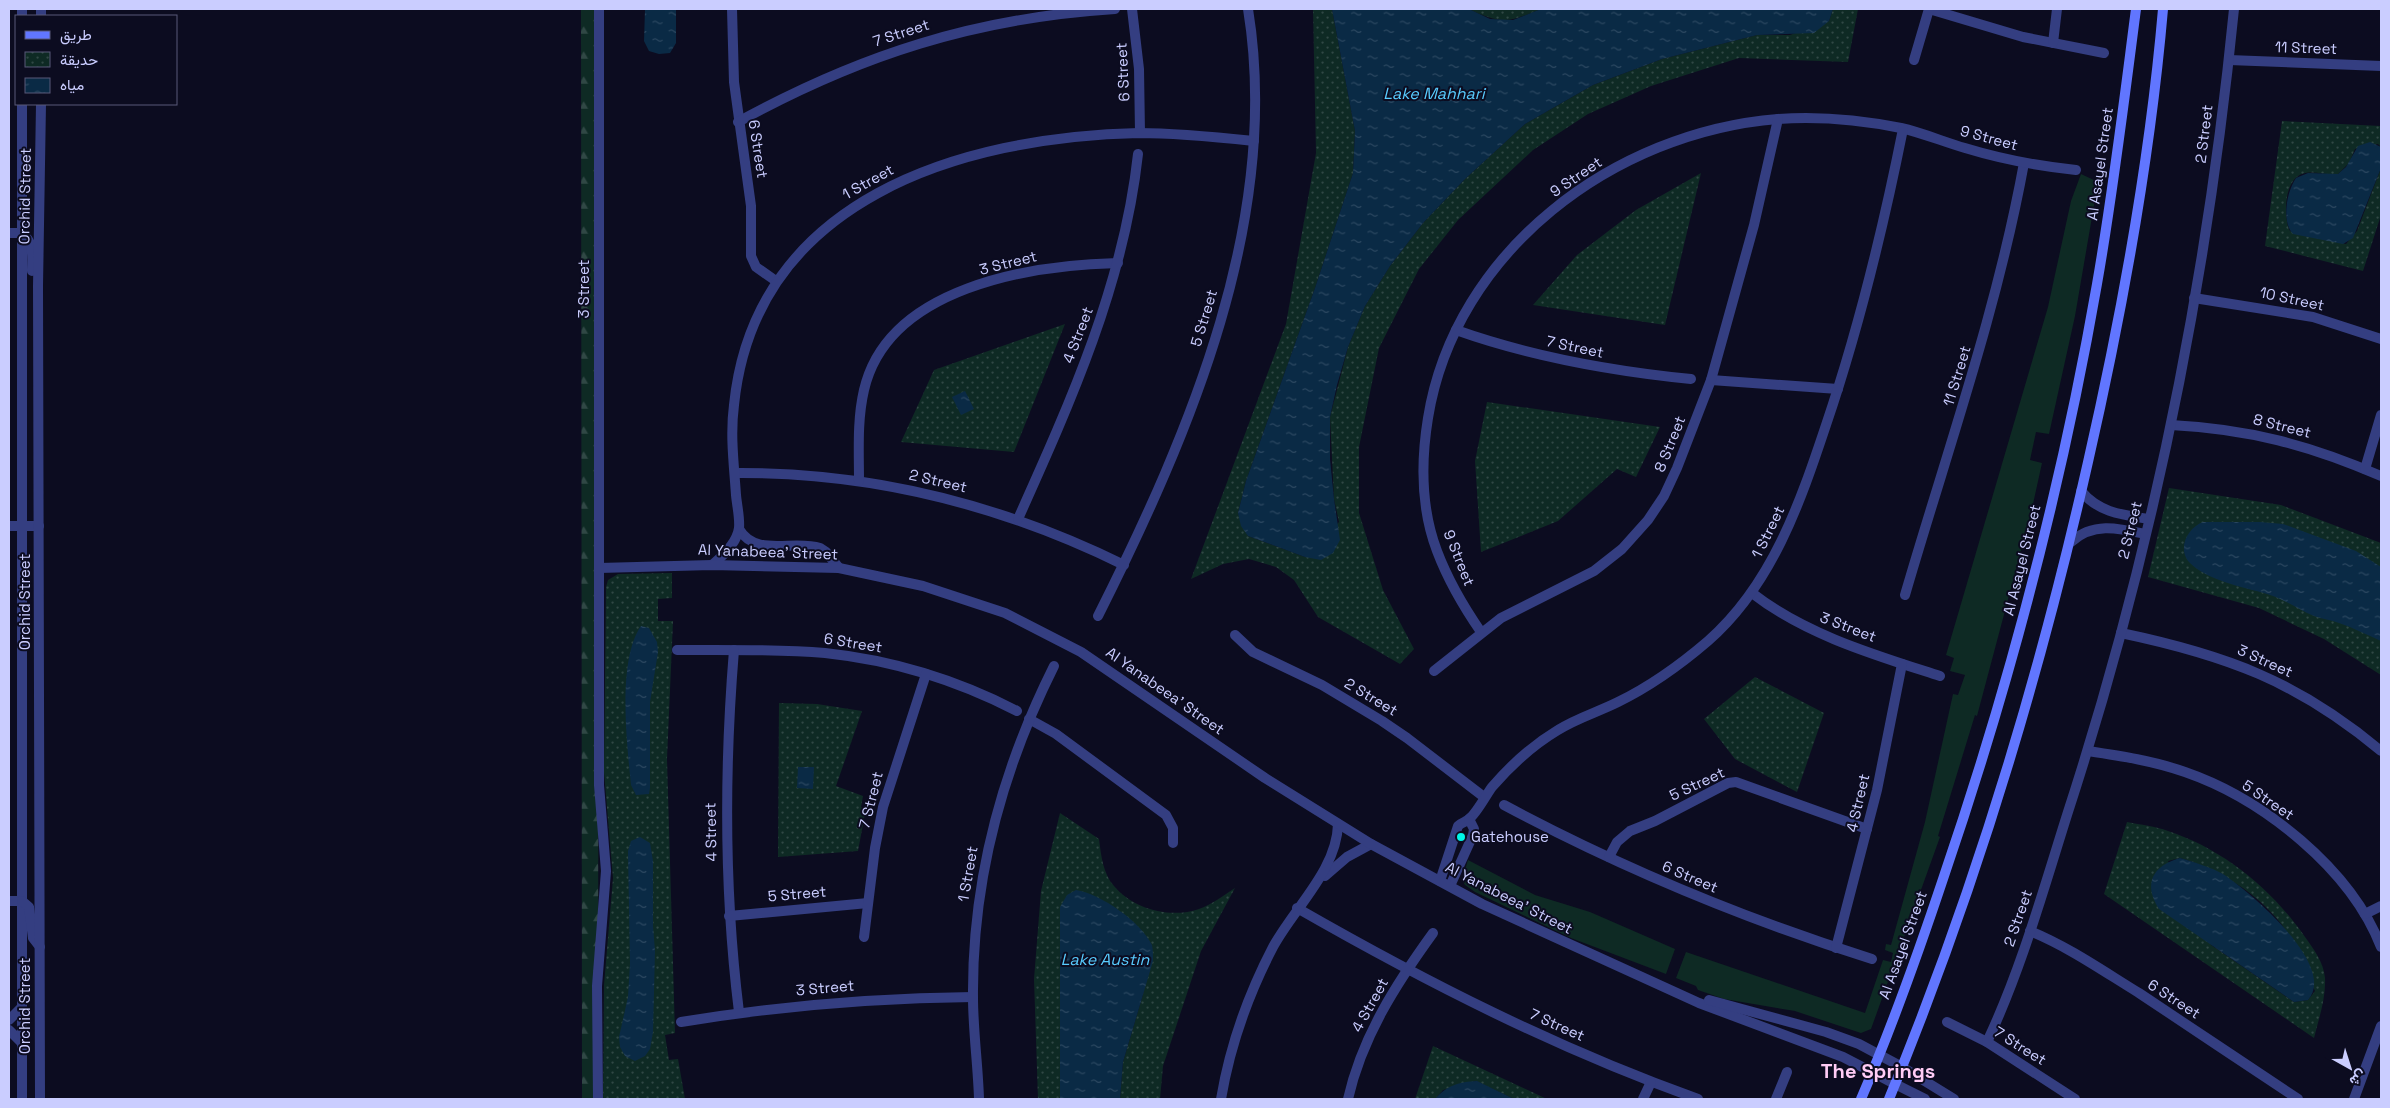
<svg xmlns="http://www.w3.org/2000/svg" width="2390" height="1108" viewBox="0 0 2390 1108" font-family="'Space Grotesk',Vazirmatn,sans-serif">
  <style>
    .grass { fill: #0e2a24 }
    .forest { fill: url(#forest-firs) }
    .park { fill: url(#park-dots); fill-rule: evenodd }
    .water { fill: url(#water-ripples) }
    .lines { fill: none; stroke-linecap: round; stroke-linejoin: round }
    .minor { stroke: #343e81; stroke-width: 10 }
    .tertiary { stroke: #343e81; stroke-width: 10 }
    .secondary { stroke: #6176ff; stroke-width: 10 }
    .poi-dot { fill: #00f5e7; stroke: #0c0c20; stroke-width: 2 }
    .labels { text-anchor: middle; stroke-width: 4; stroke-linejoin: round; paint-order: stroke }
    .street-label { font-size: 15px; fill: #cacdff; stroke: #0c0c20 }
    .poi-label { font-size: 15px; fill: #cacdff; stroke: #0c0c20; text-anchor: start }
    .water-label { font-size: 16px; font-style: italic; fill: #58ccff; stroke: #0c0c20 }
    .district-label { font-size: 20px; font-weight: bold; fill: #ffccf5; stroke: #0c0c20 }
  </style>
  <defs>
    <pattern id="forest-firs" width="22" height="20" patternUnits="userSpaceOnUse" patternTransform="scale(1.25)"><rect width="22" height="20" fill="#0e2a24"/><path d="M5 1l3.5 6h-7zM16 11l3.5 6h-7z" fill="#304845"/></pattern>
    <pattern id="park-dots" width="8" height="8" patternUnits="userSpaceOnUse" patternTransform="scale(1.25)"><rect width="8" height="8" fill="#0e2a24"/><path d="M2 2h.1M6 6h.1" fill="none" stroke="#304845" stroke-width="1.8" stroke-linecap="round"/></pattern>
    <pattern id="water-ripples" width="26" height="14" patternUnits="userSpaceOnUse" patternTransform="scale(1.25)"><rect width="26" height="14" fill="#0a2a45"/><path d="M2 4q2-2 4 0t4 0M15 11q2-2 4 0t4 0" fill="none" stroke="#2c4861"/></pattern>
  </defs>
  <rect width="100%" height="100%" fill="#0c0c20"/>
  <g class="grass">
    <path d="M2081,174L2098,182L2075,316L2049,434L2036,432L2030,460L2042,463L2031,513L1977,716L1975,715L1938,836L1940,837L1871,1029L1861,1033L1795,1011L1724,999L1698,990L1696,986L1676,978L1686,952L1865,1013L1883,960L1891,962L1893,953L1885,950L1886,944L1891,945L1925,822L1953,694L1958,695L1965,675L1950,671L1954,658L1946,655L2048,307L2071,201Z"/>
    <path d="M1468,860L1535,895L1590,912L1675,949L1666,974L1571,938L1475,892L1465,885L1462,880Z"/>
  </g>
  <path class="forest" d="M581,9H599L598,1099H582Z"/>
  <g class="park">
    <path d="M1313,9H1332L1355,131L1353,173L1315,288L1246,481L1238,513L1248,536L1305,557L1339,522L1334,499L1330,417L1348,347L1365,306L1390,266L1423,223L1465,179L1525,124L1593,85L1662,59L1757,35H1790L1829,21L1833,9H1858L1848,62L1739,58L1651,86L1588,114L1533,150L1458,220L1419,269L1379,348L1359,447V513L1383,590L1414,649L1400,664L1318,617L1294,580L1276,567L1249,559L1223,564L1191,579L1286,324L1316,153Z"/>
    <path d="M1469,9H1541C1509,22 1502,25 1469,9Z"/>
    <path d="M2282,121L2381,126V147L2378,144L2355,149L2349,163L2338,174C2326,176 2314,170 2302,174C2284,180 2283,218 2290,231L2346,244L2357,231L2381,168V215L2363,271L2265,246Z"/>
    <path d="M1701,173L1665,325L1533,305L1577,255L1636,210Z"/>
    <path d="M1065,324L1014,452L901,442L934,370Z"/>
    <path d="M1487,402L1660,427L1636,477L1617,469L1558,521L1481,552L1475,461Z"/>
    <path d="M2169,488L2281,505L2381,543V675L2324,639L2259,608L2148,577Z"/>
    <path d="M672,573V598L658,599V621H673L667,759L675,1033L665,1035L669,1060L678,1059L685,1099H603L604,985L613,878L604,772L606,587L608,580L618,574Z"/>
    <path d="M1755,677L1824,713L1797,792L1735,759L1704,719Z"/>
    <path d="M779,703L817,704L862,711L836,786L863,796L861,807L866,808L858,851L778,857Z"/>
    <path d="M1060,813L1099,839C1101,855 1103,874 1114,886C1133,909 1170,919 1199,909C1211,905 1224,895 1235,888L1201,951L1163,1066L1160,1099H1120L1123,1062L1144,991L1060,1026V1099H1038L1034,979L1041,891Z"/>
    <path d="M2127,822C2141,825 2155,826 2168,831C2223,849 2272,889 2305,937C2313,948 2324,963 2325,978C2326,998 2319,1018 2314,1038L2104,894ZM2180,858C2217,868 2259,894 2282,925C2295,943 2305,971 2315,991L2308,1000L2294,1002L2211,945L2168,861Z"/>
    <path d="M1433,1046L1547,1099H1514L1476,1081L1443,1090L1435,1099H1415Z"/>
  </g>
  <g class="water">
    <path d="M645,9H676V43L670,53L659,54L649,51L644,41Z"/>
    <path d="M1332,9H1469L1490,19L1513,20L1541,9H1833L1829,21L1814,33L1757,35L1662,59L1593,85L1525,124L1465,179L1423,223L1390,266L1365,306L1348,347L1337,385L1330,417V459L1334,499L1340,540L1333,553L1321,560L1305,557L1248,536L1241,526L1238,513L1246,481L1315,288L1353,173L1355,131Z"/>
    <path d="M2370,142L2381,147V168L2353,238L2343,244L2293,234C2281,221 2287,191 2296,178L2308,173L2338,174L2346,167L2358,146Z"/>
    <path d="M965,391L974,409L961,415L952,397Z"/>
    <path d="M2203,522H2260L2283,524L2356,551L2381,567V641C2367,635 2354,628 2339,623C2331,620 2322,619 2314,616C2299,610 2287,601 2273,596C2247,587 2212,583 2191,564C2176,550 2187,528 2203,522Z"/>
    <path d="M641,626L649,628L657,642L658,652L650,702V788L649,794L636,795L631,785C627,744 617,660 641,626Z"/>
    <path d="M798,767H814L813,789L797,788Z"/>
    <path d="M640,837L650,843L653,861V926L655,951L653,1032L650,1049L645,1056L635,1061L625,1056L620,1047L619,1037L628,997L630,963L628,851L631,841Z"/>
    <path d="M2180,858C2194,862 2210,867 2223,874C2249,891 2338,966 2308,1000L2294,1002L2159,909C2143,884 2152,866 2180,858Z"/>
    <path d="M1076,890C1101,894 1141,922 1152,945C1153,950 1153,956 1153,961L1123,1062L1120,1099H1060V907L1067,895Z"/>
    <path d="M1477,1081L1514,1099H1435C1447,1085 1459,1082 1477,1081Z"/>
  </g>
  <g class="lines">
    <g class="minor">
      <path d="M732,9L734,82L751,206V256L756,267L776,281"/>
      <path d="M1132,9L1139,69L1140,133"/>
      <path d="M1929,9L2023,37L2104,53"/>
      <path d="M2053,43L2057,9"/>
      <path d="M1914,60L1929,9"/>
      <path d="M2229,60L2381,66"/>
      <path d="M738,122C860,55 975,18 1115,9"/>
      <path d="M9,233H21"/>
      <path d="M2194,298L2313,317L2381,339"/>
      <path d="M1456,330C1532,357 1611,371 1691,379"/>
      <path d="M1711,380L1838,389"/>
      <path d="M2171,425C2249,429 2309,445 2381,476"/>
      <path d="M2365,469L2381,415"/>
      <path d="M735,473C873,472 1000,504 1124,565"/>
      <path d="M859,481C859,451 857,420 864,390C888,287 1030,265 1118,263"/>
      <path d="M2081,491C2099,513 2123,515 2149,519"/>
      <path d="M1018,519C1071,401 1124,283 1138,154"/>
      <path d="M9,526H39"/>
      <path d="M739,529C756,558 793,539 820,548L826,552L839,568"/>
      <path d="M2071,542C2093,522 2118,528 2145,534"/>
      <path d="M712,565C723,556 737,543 739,528C740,518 737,506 736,495C734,465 730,435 734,405C755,199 961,137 1139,133C1177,133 1216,137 1254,141"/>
      <path d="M1752,593C1806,635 1875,655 1940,676"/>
      <path d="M1905,595C1947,451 1997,311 2024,163"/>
      <path d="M1098,616C1190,433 1282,218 1248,9"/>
      <path d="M1481,632C1463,606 1448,580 1437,551C1421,509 1421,461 1428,418C1455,251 1614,132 1778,119C1819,116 1861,120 1901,128C1923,133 1944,142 1965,148C2001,159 2038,166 2076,170"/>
      <path d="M2121,633C2226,655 2297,681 2381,751"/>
      <path d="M1235,635L1253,652L1322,685L1382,721L1407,738L1484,797"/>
      <path d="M677,650C726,650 776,649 825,653C891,660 957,680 1017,711"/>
      <path d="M734,650C724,772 724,891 739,1012"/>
      <path d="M1434,671L1501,618L1594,571L1622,549L1648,520L1664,496L1677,468L1711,380L1754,225L1778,119"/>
      <path d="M1029,719L1056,734L1166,815L1173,828V843"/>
      <path d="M2088,751C2121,756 2154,761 2185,772C2263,799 2351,869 2381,947"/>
      <path d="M1504,805C1622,868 1745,919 1872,959"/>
      <path d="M1609,857L1617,842L1630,831L1655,821L1728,783L1736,782L1867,829"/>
      <path d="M1325,876L1347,857L1371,844"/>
      <path d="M1440,881L1458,826C1462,822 1466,822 1469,819C1477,813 1486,795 1492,787C1511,765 1533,745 1558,730C1577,718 1598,712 1618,702C1651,686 1680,665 1708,641C1772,585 1800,503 1826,425C1859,328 1883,229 1903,129"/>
      <path d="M1450,886L1473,835L1474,829L1469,819"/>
      <path d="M9,901H22"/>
      <path d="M1297,908C1426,982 1558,1049 1698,1099"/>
      <path d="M2365,914L2381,906"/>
      <path d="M729,916L868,903"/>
      <path d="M2030,931C2069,947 2103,971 2139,993C2192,1028 2245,1064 2298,1099"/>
      <path d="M864,937L875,848L883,807L926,674"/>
      <path d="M1836,948L1877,790L1902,664"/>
      <path d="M9,1020L22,1007"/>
      <path d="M681,1022C778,1006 874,998 973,997"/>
      <path d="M1947,1022L1987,1042L2075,1099"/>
      <path d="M9,1030L22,1043"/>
      <path d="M1987,1042C2021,970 2043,891 2067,815C2152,554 2207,282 2234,9"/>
      <path d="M1902,1067L1954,1099"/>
      <path d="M1895,1084L1925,1099"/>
      <path d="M979,1099C978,1065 973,1031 973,997C972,881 1002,770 1054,666"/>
      <path d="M1221,1099C1230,1046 1248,995 1273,947C1294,908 1337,870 1338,824"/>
      <path d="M1348,1099C1362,1037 1396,984 1433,933"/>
      <path d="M1643,1099L1651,1082"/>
      <path d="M1776,1099L1787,1072"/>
      <path d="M2354,1099L2381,1026"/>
    </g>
    <g class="tertiary">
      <path d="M22,16V9"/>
      <path d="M41,16V9"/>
      <path d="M22,104V1099"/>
      <path d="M21,233C35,241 32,258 32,271"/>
      <path d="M599,568L712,565L839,568L923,586L1005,613L1081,652L1265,778L1371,844L1482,904L1699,1003L1843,1057L1895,1084"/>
      <path d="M22,901L29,907L33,938L40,947"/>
      <path d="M1709,1000L1826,1032L1859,1044L1902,1067"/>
      <path d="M40,1099L38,286L41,104"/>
      <path d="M598,1099L597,986L606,871L599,785V9"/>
    </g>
    <g class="secondary">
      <path d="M1861,1099C1892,1027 1919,951 1944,876C2010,683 2062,485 2097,284C2113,193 2124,101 2136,9"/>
      <path d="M1889,1099C1974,893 2039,679 2088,462C2122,313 2150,161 2163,9"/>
    </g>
  </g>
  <circle class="poi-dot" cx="1461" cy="837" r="5"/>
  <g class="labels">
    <g class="street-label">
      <text transform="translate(901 33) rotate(-18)" y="5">7 Street</text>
      <text transform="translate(2306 48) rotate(2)" y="5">11 Street</text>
      <text transform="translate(1123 72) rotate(-93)" y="5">6 Street</text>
      <text transform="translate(2204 134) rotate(-83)" y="5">2 Street</text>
      <text transform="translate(1989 138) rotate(15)" y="5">9 Street</text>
      <text transform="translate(758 149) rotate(81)" y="5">6 Street</text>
      <text transform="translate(2100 164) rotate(-82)" y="5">Al Asayel Street</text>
      <text transform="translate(1576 177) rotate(-34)" y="5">9 Street</text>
      <text transform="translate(868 182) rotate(-29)" y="5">1 Street</text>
      <text transform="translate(25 196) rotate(-89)" y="5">Orchid Street</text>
      <text transform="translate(1008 263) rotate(-14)" y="5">3 Street</text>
      <text transform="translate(584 289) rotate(-90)" y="5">3 Street</text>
      <text transform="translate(2292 299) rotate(12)" y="5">10 Street</text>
      <text transform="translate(1204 318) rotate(-73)" y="5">5 Street</text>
      <text transform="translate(1078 335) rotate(-69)" y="5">4 Street</text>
      <text transform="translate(1575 347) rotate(12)" y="5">7 Street</text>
      <text transform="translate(1957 376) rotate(-73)" y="5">11 Street</text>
      <text transform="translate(2282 426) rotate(14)" y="5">8 Street</text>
      <text transform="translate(1670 444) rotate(-68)" y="5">8 Street</text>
      <text transform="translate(938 481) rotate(13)" y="5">2 Street</text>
      <text transform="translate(2130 530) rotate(-76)" y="5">2 Street</text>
      <text transform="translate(1768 532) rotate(-64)" y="5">1 Street</text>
      <text transform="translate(768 552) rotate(2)" y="5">Al Yanabeea' Street</text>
      <text transform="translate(1459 558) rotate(68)" y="5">9 Street</text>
      <text transform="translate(2022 560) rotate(-76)" y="5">Al Asayel Street</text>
      <text transform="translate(25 602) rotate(-90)" y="5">Orchid Street</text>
      <text transform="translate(1848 627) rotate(21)" y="5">3 Street</text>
      <text transform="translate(853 643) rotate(9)" y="5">6 Street</text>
      <text transform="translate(2265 661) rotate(24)" y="5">3 Street</text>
      <text transform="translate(1165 691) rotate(35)" y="5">Al Yanabeea' Street</text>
      <text transform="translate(1371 697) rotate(31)" y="5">2 Street</text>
      <text transform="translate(1697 784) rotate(-25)" y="5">5 Street</text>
      <text transform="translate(871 800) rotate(-76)" y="5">7 Street</text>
      <text transform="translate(2268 800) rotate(34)" y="5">5 Street</text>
      <text transform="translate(1858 803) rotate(-77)" y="5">4 Street</text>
      <text transform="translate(711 832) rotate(-91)" y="5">4 Street</text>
      <text transform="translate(968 874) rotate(-80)" y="5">1 Street</text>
      <text transform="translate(1690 877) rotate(23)" y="5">6 Street</text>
      <text transform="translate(797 894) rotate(-5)" y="5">5 Street</text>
      <text transform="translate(1509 898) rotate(27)" y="5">Al Yanabeea' Street</text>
      <text transform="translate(2018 918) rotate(-71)" y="5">2 Street</text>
      <text transform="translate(1903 945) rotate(-70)" y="5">Al Asayel Street</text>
      <text transform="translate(825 988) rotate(-5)" y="5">3 Street</text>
      <text transform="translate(2174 999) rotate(33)" y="5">6 Street</text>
      <text transform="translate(1370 1005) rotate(-61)" y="5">4 Street</text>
      <text transform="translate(25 1006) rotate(-90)" y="5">Orchid Street</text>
      <text transform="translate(1557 1025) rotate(24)" y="5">7 Street</text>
      <text transform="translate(2020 1046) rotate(32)" y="5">7 Street</text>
    </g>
    <g class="poi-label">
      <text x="1471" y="842">Gatehouse</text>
    </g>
    <g class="water-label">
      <text x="1434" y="99">Lake Mahhari</text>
      <text x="1105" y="965">Lake Austin</text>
    </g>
    <g class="district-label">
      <text x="1878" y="1078">The Springs</text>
    </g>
  </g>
  <rect width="2390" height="1108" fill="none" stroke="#cacdff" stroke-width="20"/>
  <rect x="15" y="15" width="162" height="90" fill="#0c0c20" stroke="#585979"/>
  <rect x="25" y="31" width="25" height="8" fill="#6176ff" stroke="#585979"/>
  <text x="60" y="40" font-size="15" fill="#cacdff">طريق</text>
  <rect x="25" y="52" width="25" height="15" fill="url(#park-dots)" stroke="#585979"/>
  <text x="60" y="65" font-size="15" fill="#cacdff">حديقة</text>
  <rect x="25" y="78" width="25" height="15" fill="url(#water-ripples)" stroke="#585979"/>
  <text x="60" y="90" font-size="15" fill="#cacdff">مياه</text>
  <g transform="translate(2350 1068) rotate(141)" stroke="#0c0c20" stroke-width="4" paint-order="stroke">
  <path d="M0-4L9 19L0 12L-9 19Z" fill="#cacdff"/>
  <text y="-8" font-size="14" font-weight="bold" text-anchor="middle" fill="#cacdff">ش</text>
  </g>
</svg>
